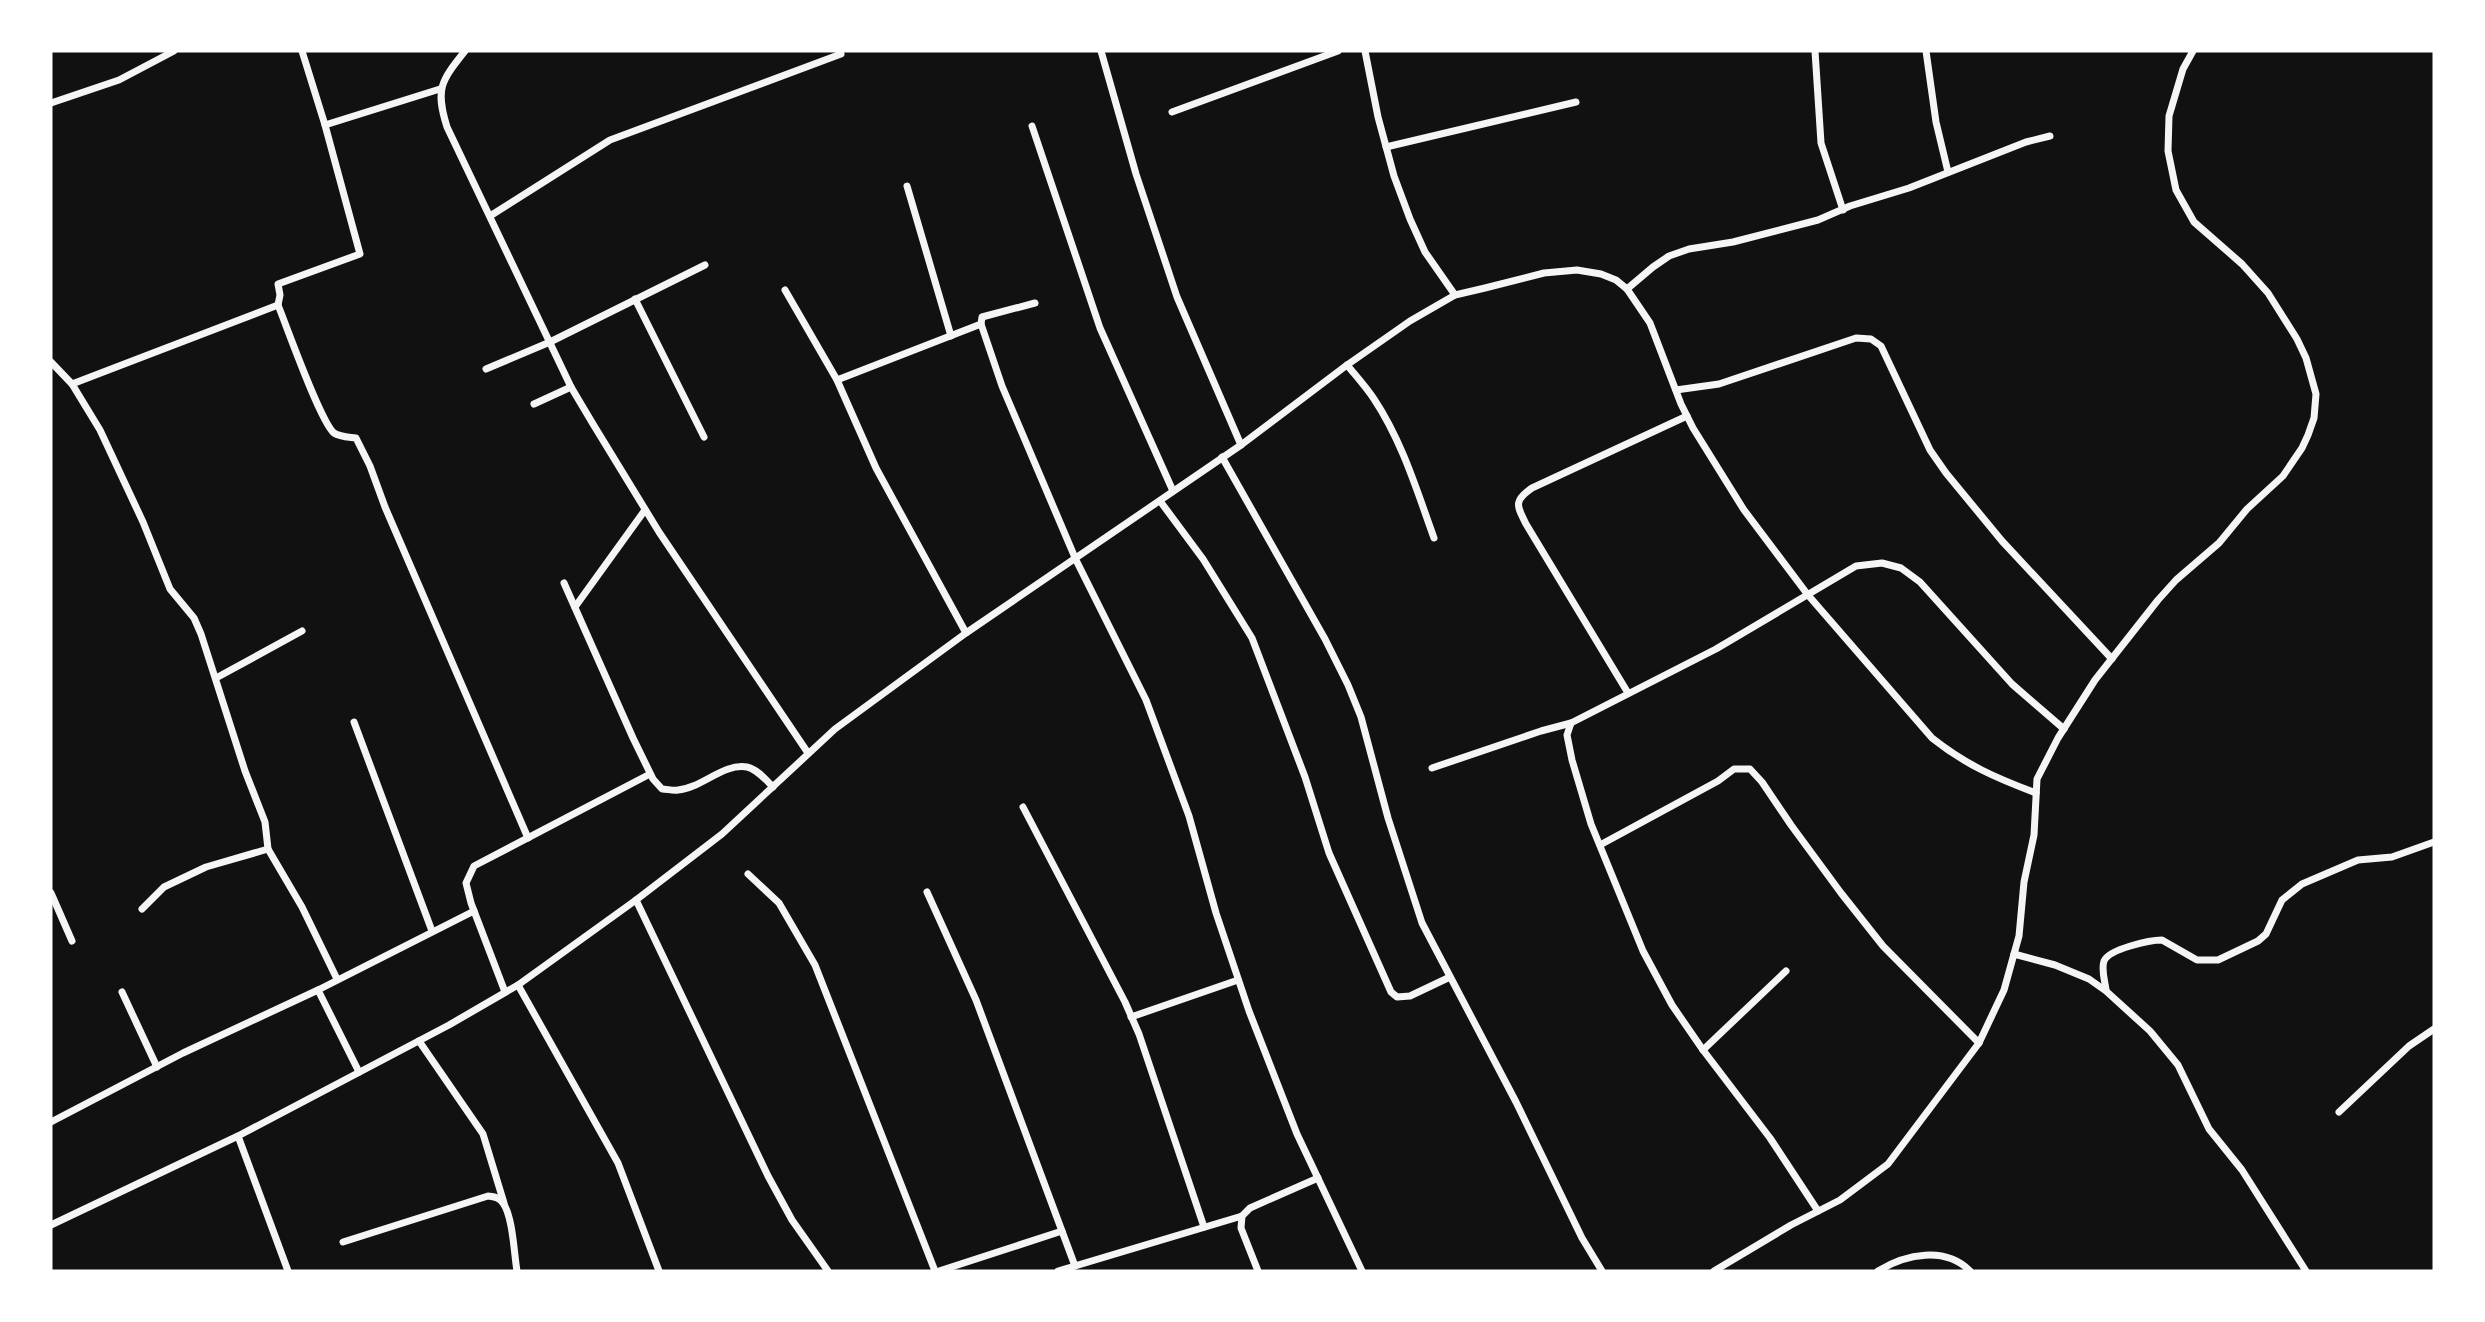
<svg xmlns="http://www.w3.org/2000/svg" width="2485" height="1322" viewBox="0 0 2485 1322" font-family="Rubik,sans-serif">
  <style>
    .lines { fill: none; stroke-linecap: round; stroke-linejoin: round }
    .minor { stroke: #f5f5f5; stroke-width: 7 }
  </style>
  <rect width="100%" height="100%" fill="#111"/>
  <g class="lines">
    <g class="minor">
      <path d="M465,51C441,81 435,89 447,127L571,387L593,424L659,532L808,753"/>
      <path d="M1101,51L1136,174L1177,297L1241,445"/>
      <path d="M1365,51L1378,117L1394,176L1410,219L1425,252L1455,295"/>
      <path d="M1815,51L1821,143L1843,210"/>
      <path d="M1926,51L1936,122L1948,172"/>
      <path d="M51,103L119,80L174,51"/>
      <path d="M1172,112L1338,51"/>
      <path d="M325,125L440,89"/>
      <path d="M1032,126L1100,328L1173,491"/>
      <path d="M1386,147L1576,102"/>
      <path d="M907,186L951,336"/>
      <path d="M490,216L610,140L841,54"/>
      <path d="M1627,289L1653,267L1669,256L1689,249L1733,242L1818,220L1850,206L1909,188L2026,142L2050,136"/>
      <path d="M785,290L837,380L876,468L966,633"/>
      <path d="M635,299L704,437"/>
      <path d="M1035,303L982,317L981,324L1002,386L1076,560L1146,700L1189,816L1216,913L1249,1011L1297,1134L1362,1271"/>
      <path d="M278,305C287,327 320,421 334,433C340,437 349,437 356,438L370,466L385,507L528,838"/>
      <path d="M51,362L72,384L100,430L143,522L170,589L194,618L201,634L245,771L265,822L268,849L302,907L337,979"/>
      <path d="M1347,365C1356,376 1366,387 1374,399C1402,441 1417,491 1434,538"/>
      <path d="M486,369L550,342L705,265"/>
      <path d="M837,380L981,324"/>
      <path d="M72,384L278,305L280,295L278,284L360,254L325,125L302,51"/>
      <path d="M1676,390L1719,384L1856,338L1871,339L1881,346L1930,450L1946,473L2002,541L2112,659"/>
      <path d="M534,404L571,387"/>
      <path d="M1222,457L1325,639L1348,685L1361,717L1388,818L1422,923L1516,1102L1582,1238L1602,1271"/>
      <path d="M1160,501L1203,559L1252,638L1305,777L1329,853L1391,992L1397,997L1410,996L1450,977"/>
      <path d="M564,583L633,738L653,779L662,789C667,789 673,791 678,790C702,788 723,763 747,767C757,769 766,780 773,787"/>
      <path d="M575,607L645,510"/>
      <path d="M216,678L302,631"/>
      <path d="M1628,693L1526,524C1517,506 1513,501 1532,488L1687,416"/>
      <path d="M354,722L432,931"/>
      <path d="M1432,768L1541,731L1571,723"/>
      <path d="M1023,807L1125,1002L1139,1034L1204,1227"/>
      <path d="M1600,845L1718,781L1734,769H1750L1762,782L1791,825L1841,893L1883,946L1979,1043"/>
      <path d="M748,874L779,903L815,965L935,1271"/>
      <path d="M927,892L976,1000L1075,1266"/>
      <path d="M51,893L72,941"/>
      <path d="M636,900L768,1176L792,1220L828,1271"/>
      <path d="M142,909L164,887L206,867L268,849"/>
      <path d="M2014,954L2055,965L2089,979L2106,991L2150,1031L2178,1065L2209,1129L2242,1170L2306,1271"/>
      <path d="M518,985L618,1163L659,1271"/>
      <path d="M318,990L359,1072"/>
      <path d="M2106,990C2105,981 2101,970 2104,961C2109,949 2150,940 2162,940L2197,960H2218L2258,941L2266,934L2282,900L2302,884L2358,860L2392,857L2434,842"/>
      <path d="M122,992L157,1067"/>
      <path d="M505,992L471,903L466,883L474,866L650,774"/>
      <path d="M1131,1017L1238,980"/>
      <path d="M419,1041L483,1134L504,1203"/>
      <path d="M1703,1050L1786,971"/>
      <path d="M2339,1112L2409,1046L2434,1029"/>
      <path d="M51,1122L183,1053L318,990L474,911"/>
      <path d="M238,1136L288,1271"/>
      <path d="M1818,1211L1770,1138L1703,1050L1672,1005L1643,951L1591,824L1572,760L1567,735L1571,723L1716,649L1856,566L1882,563L1901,568L1920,582L2012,684L2064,729"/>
      <path d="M51,1225L238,1136L449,1025L518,985L636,900L722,834L835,729L966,633L1241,445L1347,365L1410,321L1455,295L1485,288L1544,273L1577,270L1601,274L1616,280L1627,289L1650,323L1681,404L1693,428L1744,510L1808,595L1932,738C1966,765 1996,778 2036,793"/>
      <path d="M343,1242L488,1196C494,1197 499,1197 503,1203C513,1217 514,1254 517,1271"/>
      <path d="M939,1271L1062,1231"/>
      <path d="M1058,1271L1242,1216"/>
      <path d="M1258,1271L1241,1228L1242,1216L1250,1208L1318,1178"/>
      <path d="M1714,1271L1791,1225L1840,1200L1888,1164L1979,1043L2004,990L2019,936L2024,882L2034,835L2037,779L2058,738L2095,680L2158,600L2176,580L2219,543L2247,509L2283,476L2302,448L2308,435L2314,418L2316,394L2306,358L2297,339L2268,293L2242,264L2194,222L2176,190L2168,151L2169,116L2183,69L2193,51"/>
      <path d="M1878,1271C1906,1254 1945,1246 1970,1271"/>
    </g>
  </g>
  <rect width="2485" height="1322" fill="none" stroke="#ffffff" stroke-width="105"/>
</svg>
